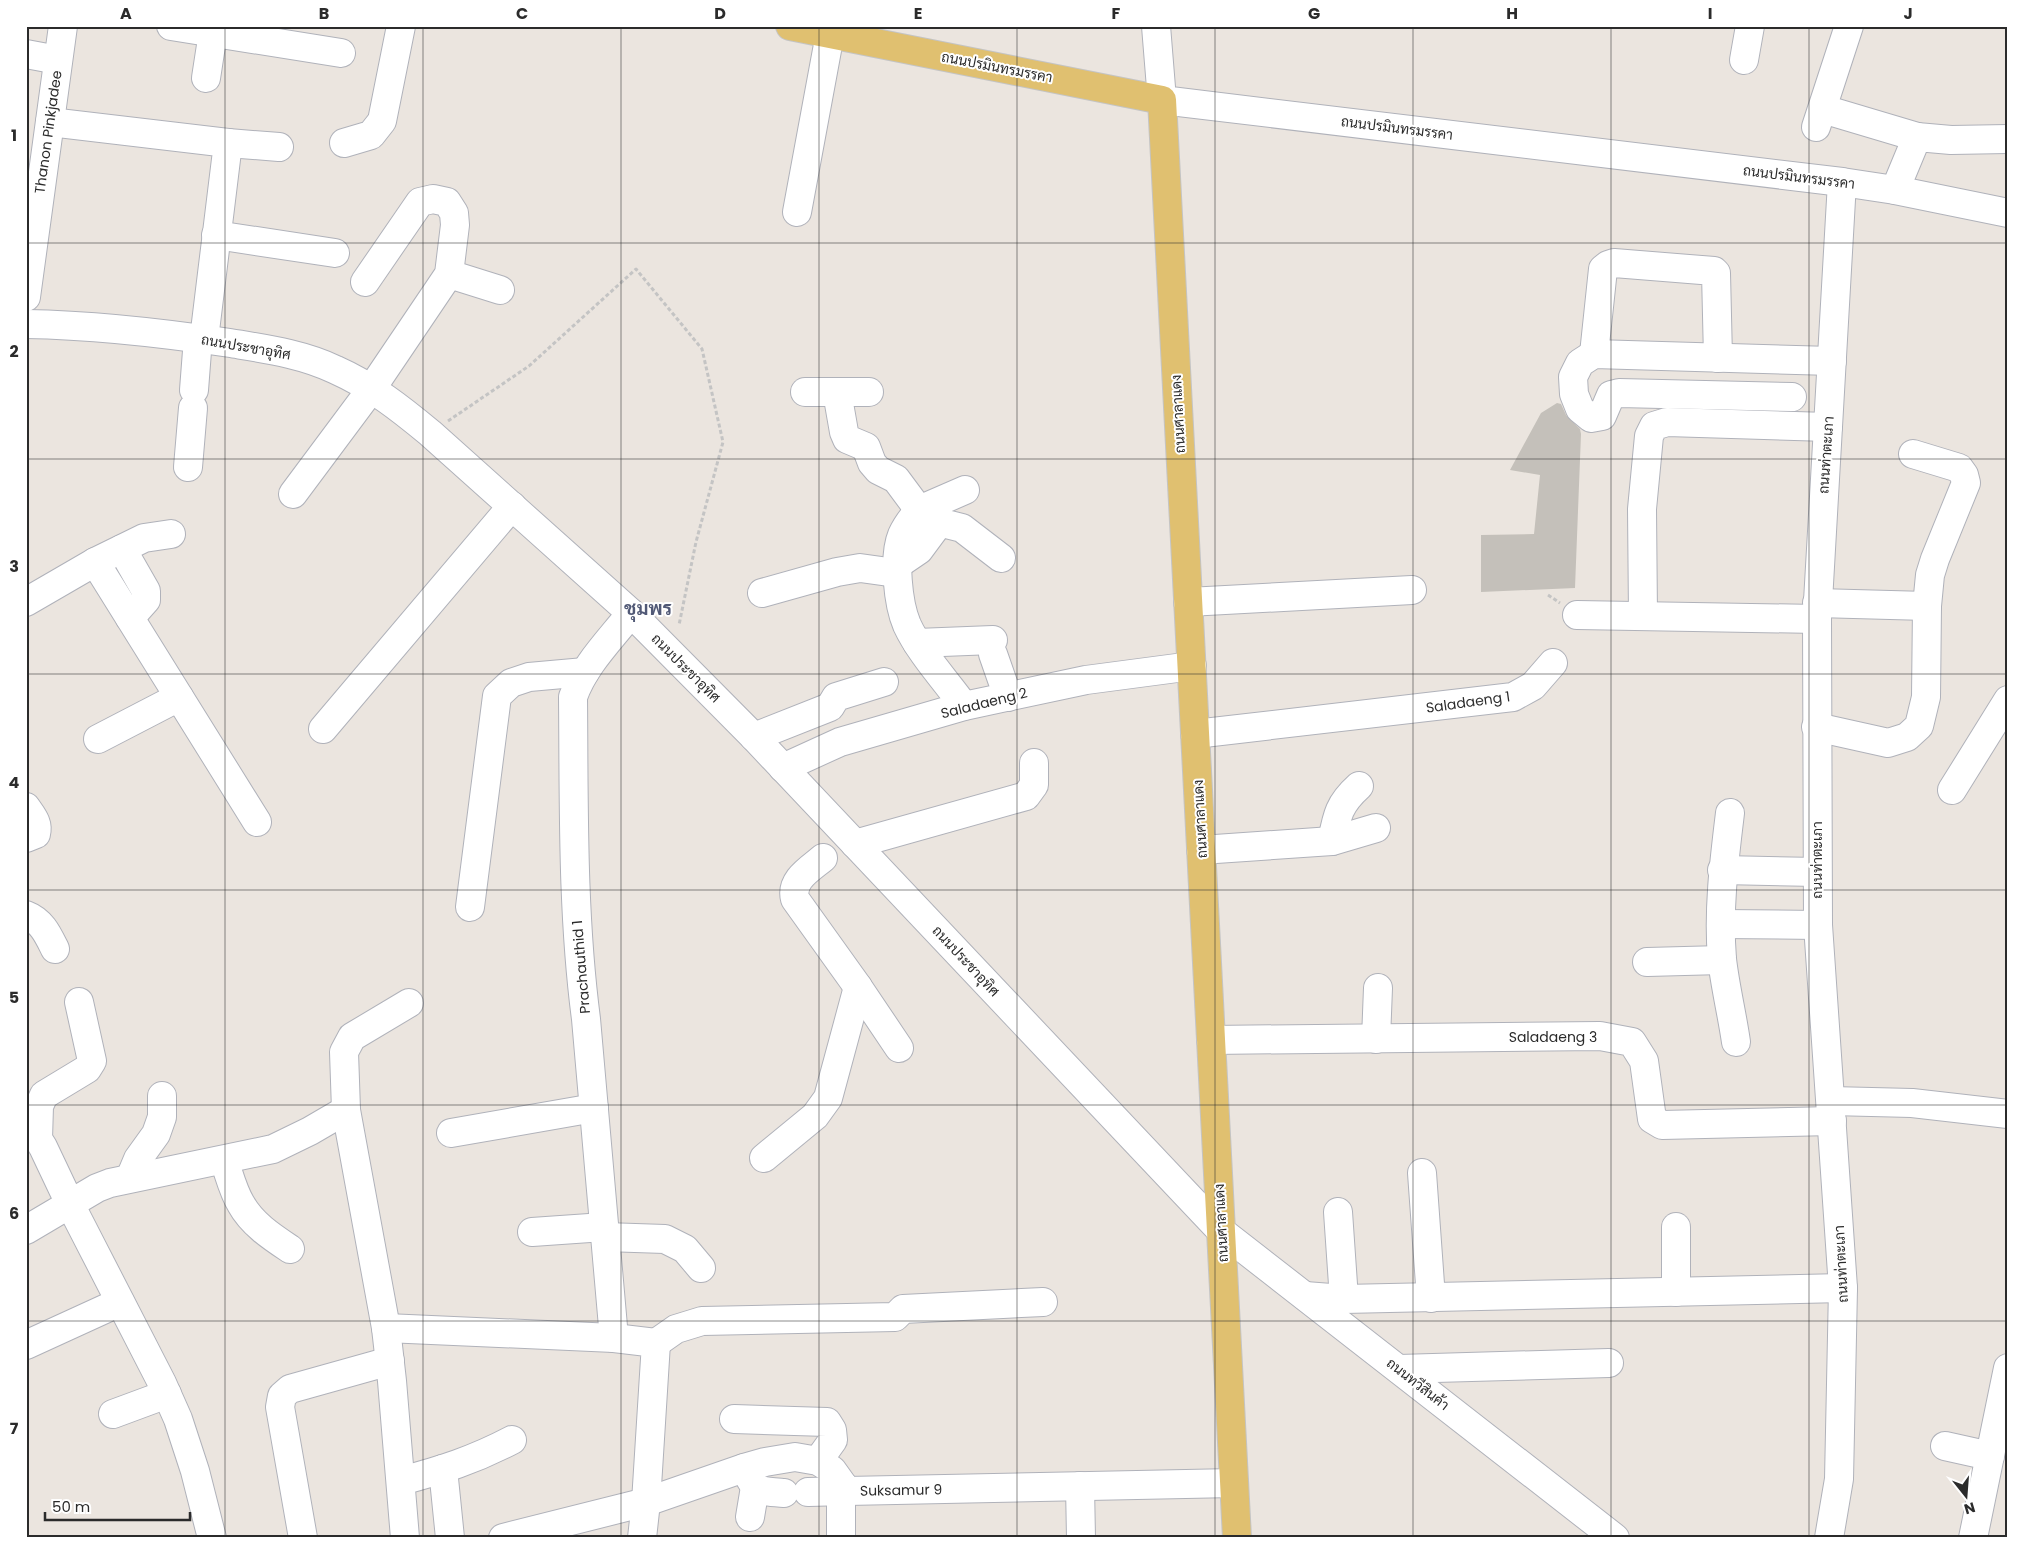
<svg xmlns="http://www.w3.org/2000/svg" width="2034" height="1564" viewBox="0 0 2034 1564" font-family="Poppins,Sarabun,sans-serif">
  <style>
    .building { fill: #c4c0ba }
    .lines { fill: none; stroke-linecap: round; stroke-linejoin: round }
    .minor-casing { stroke: #b0b2ba; stroke-width: 30 }
    .major-casing { stroke: #c4c4c4; stroke-width: 30 }
    .path { stroke: #c4c4c4; stroke-width: 3; stroke-dasharray: 4 2.5; stroke-linecap: butt }
    .minor { stroke: #fff; stroke-width: 28 }
    .major { stroke: #e0c070; stroke-width: 28 }
    .grid { fill: none; stroke: #2b2b2b; stroke-width: 1; stroke-opacity: 0.55 }
    .labels { text-anchor: middle; stroke-width: 4; stroke-linejoin: round; paint-order: stroke }
    .street-label { font-size: 14px; fill: #2b2b2b; stroke: #fff }
    .district-label { font-size: 19px; font-weight: bold; fill: #515976; stroke: #fff }
    .neatline { fill: none; stroke: #2b2b2b; stroke-width: 2 }
    .grid-label { font-size: 16px; text-anchor: middle; font-weight: bold; fill: #2b2b2b }
  </style>
  <rect width="100%" height="100%" fill="#ebe5df"/>
  <path class="building" d="M1557,403L1561,404L1566,415L1580,429L1581,434L1575,588L1481,592V535L1534,534L1540,475L1510,470L1541,413Z"/>
  <g class="lines">
    <defs>
      <g id="minor">
        <path d="M171,26L341,53"/>
        <path d="M1156,26L1162,100L1842,182L1895,190L2008,213"/>
        <path d="M26,54L58,60"/>
        <path d="M1744,60L1750,26"/>
        <path d="M206,78L214,26"/>
        <path d="M1823,109L1917,137"/>
        <path d="M50,122L228,143L204,339"/>
        <path d="M1816,127L1849,26"/>
        <path d="M228,143L279,147"/>
        <path d="M344,143L371,135L382,121L401,26"/>
        <path d="M1895,190L1917,137L1951,140L2008,139"/>
        <path d="M797,212L830,34"/>
        <path d="M216,235L335,253"/>
        <path d="M449,274L500,290"/>
        <path d="M26,297L63,26"/>
        <path d="M26,324C94,325 163,333 230,343C266,349 303,354 336,370C372,386 401,409 430,433L631,613L754,737L1221,1231L1615,1538"/>
        <path d="M1594,354L1603,269L1608,265L1614,263L1714,271L1716,273L1718,358"/>
        <path d="M194,390L198,338"/>
        <path d="M805,392H869"/>
        <path d="M837,392L844,432L847,439L866,447L872,463L878,470L896,479L919,510"/>
        <path d="M1792,397L1619,393L1611,395L1602,416L1591,418L1580,409L1574,394L1573,377L1580,363L1594,354L1832,361"/>
        <path d="M188,467L193,408"/>
        <path d="M293,494L372,388L449,274L455,225L454,213L447,202L433,199L420,202L365,282"/>
        <path d="M914,516L962,528L1001,558"/>
        <path d="M122,549L146,591V600L130,618"/>
        <path d="M95,562L257,822"/>
        <path d="M897,565L919,550L939,523"/>
        <path d="M762,593L837,572L860,568L896,573"/>
        <path d="M26,602L95,562L144,538L171,534"/>
        <path d="M1188,602L1412,590"/>
        <path d="M1817,603L1927,606"/>
        <path d="M1577,615L1817,619"/>
        <path d="M1643,616L1642,509L1649,436L1654,426L1667,422L1828,427"/>
        <path d="M917,643L993,640"/>
        <path d="M993,654L1008,697"/>
        <path d="M964,706C946,681 920,653 907,625C898,604 893,557 902,535C906,526 913,517 919,510L965,490"/>
        <path d="M1816,727L1888,743L1907,737L1919,726L1926,697L1927,606L1930,575L1935,559L1966,483L1964,475L1959,468L1913,454"/>
        <path d="M323,729L512,506"/>
        <path d="M1195,734L1513,697L1533,686L1553,663"/>
        <path d="M754,737L830,707L836,697L884,682"/>
        <path d="M98,739L179,697"/>
        <path d="M783,768L840,742L964,706L1086,680L1192,666"/>
        <path d="M1952,790L2008,700"/>
        <path d="M26,807C32,816 39,823 36,834L26,838"/>
        <path d="M1730,813C1724,862 1718,910 1722,959C1725,986 1732,1014 1736,1042"/>
        <path d="M1332,841C1337,815 1339,804 1359,786"/>
        <path d="M855,844L1026,796L1034,785V763"/>
        <path d="M1201,850L1332,841L1376,828"/>
        <path d="M823,858C810,869 790,880 795,899L858,987L899,1048"/>
        <path d="M1722,870L1817,872"/>
        <path d="M470,907L497,696L511,683L529,677L585,672"/>
        <path d="M26,915C42,921 48,935 55,949"/>
        <path d="M1721,924L1818,925"/>
        <path d="M1647,962L1722,960"/>
        <path d="M79,1002L92,1061L87,1069L44,1095L39,1106L38,1139L43,1147L70,1204L162,1383L178,1419L195,1471L212,1538"/>
        <path d="M1376,1039L1378,988"/>
        <path d="M1211,1040L1600,1036L1632,1042L1644,1061L1652,1119L1662,1125L1832,1121"/>
        <path d="M1831,1101L1912,1103L2008,1114"/>
        <path d="M451,1133L594,1108"/>
        <path d="M764,1158L815,1116L828,1098L858,987"/>
        <path d="M224,1160C229,1174 233,1191 241,1204C252,1224 272,1237 290,1249"/>
        <path d="M1422,1173L1431,1298"/>
        <path d="M130,1178L138,1159L156,1134L162,1117V1096"/>
        <path d="M1338,1212L1344,1299"/>
        <path d="M1676,1227V1292"/>
        <path d="M26,1230L97,1188L110,1183L273,1149L310,1131L346,1110"/>
        <path d="M532,1232L604,1227"/>
        <path d="M605,1237L665,1239L685,1249L701,1268"/>
        <path d="M1305,1296L1344,1299L1843,1288"/>
        <path d="M386,1328L614,1338L656,1343L646,1502L642,1538"/>
        <path d="M614,1338L586,1019C572,912 574,804 573,697C584,665 611,639 631,613"/>
        <path d="M656,1343L676,1329L702,1321L895,1317L903,1309L1043,1302"/>
        <path d="M26,1345L120,1302"/>
        <path d="M1399,1369L1609,1363"/>
        <path d="M113,1414L167,1394"/>
        <path d="M734,1419L827,1422L832,1430L833,1440L818,1461"/>
        <path d="M1945,1446L1990,1456"/>
        <path d="M744,1468C757,1492 756,1491 784,1493"/>
        <path d="M443,1469L450,1538"/>
        <path d="M401,1481C442,1470 474,1460 512,1440"/>
        <path d="M1080,1486L1081,1538"/>
        <path d="M841,1491V1538"/>
        <path d="M808,1492L847,1491"/>
        <path d="M750,1517L755,1487"/>
        <path d="M303,1538L280,1407L282,1396L290,1389L390,1361"/>
        <path d="M405,1538L392,1381L386,1328L346,1110L344,1052L352,1037L409,1003"/>
        <path d="M503,1538L646,1502L744,1468L765,1462L795,1457L818,1461L832,1470L847,1491L1234,1483"/>
        <path d="M1829,1538L1839,1479L1843,1288L1818,925L1817,619L1842,182"/>
        <path d="M1973,1538L2008,1368"/>
      </g>
      <path id="major" d="M790,26L1162,100L1237,1538"/>
    </defs>
    <use href="#minor" class="minor-casing"/>
    <use href="#major" class="major-casing"/>
    <g class="path">
      <path d="M448,421L529,366L636,269L702,349L723,442L696,542L679,625"/>
      <path d="M1548,595L1560,603"/>
    </g>
    <use href="#minor" class="minor"/>
    <use href="#major" class="major"/>
  </g>
  <path class="grid" d="M225,26V1538M423,26V1538M621,26V1538M819,26V1538M1017,26V1538M1215,26V1538M1413,26V1538M1611,26V1538M1809,26V1538M26,243H2008M26,459H2008M26,674H2008M26,890H2008M26,1105H2008M26,1321H2008"/>
  <g class="labels">
    <g class="street-label">
      <text transform="translate(997 67) rotate(11)" y="5">ถนนปรมินทรมรรคา</text>
      <text transform="translate(1397 128) rotate(7)" y="5">ถนนปรมินทรมรรคา</text>
      <text transform="translate(48 132) rotate(-82)" y="5">Thanon Pinkjadee</text>
      <text transform="translate(1799 177) rotate(7)" y="5">ถนนปรมินทรมรรคา</text>
      <text transform="translate(246 347) rotate(10)" y="5">ถนนประชาอุทิศ</text>
      <text transform="translate(1178 414) rotate(-93)" y="5">ถนนศาลาแดง</text>
      <text transform="translate(1826 455) rotate(-86)" y="5">ถนนท่าตะเภา</text>
      <text transform="translate(686 668) rotate(45)" y="5">ถนนประชาอุทิศ</text>
      <text transform="translate(1468 702) rotate(-8)" y="5">Saladaeng 1</text>
      <text transform="translate(984 703) rotate(-14)" y="5">Saladaeng 2</text>
      <text transform="translate(1200 819) rotate(-93)" y="5">ถนนศาลาแดง</text>
      <text transform="translate(1817 860) rotate(-90)" y="5">ถนนท่าตะเภา</text>
      <text transform="translate(966 961) rotate(47)" y="5">ถนนประชาอุทิศ</text>
      <text transform="translate(581 967) rotate(-95)" y="5">Prachauthid 1</text>
      <text x="1553" y="1042">Saladaeng 3</text>
      <text transform="translate(1221 1223) rotate(-93)" y="5">ถนนศาลาแดง</text>
      <text transform="translate(1841 1264) rotate(-93)" y="5">ถนนท่าตะเภา</text>
      <text transform="translate(1418 1384) rotate(38)" y="5">ถนนทวีสินค้า</text>
      <text transform="translate(901 1490) rotate(-1)" y="5">Suksamur 9</text>
    </g>
    <g class="district-label">
      <text x="648" y="615">ชุมพร</text>
    </g>
  </g>
  <rect width="2034" height="1564" fill="none" stroke="#ffffff" stroke-width="55"/>
  <g transform="translate(1966 1496) rotate(163)" stroke="#ffffff" stroke-width="4" paint-order="stroke">
  <path d="M0-4L9 19L0 12L-9 19Z" fill="#2b2b2b"/>
  <text y="-8" font-size="14" font-weight="bold" text-anchor="middle" fill="#2b2b2b">N</text>
  </g>
  <path d="M45 1512v8h145v-8" fill="none" stroke="#2b2b2b" stroke-width="2.5"/>
  <text x="52" y="1512" font-size="15" fill="#2b2b2b" stroke="#ffffff" stroke-width="4" paint-order="stroke">50 m</text>
  <rect x="28" y="28" width="1978" height="1508" class="neatline"/>
  <g class="grid-label">
    <text x="126" y="19">A</text>
    <text x="324" y="19">B</text>
    <text x="522" y="19">C</text>
    <text x="720" y="19">D</text>
    <text x="918" y="19">E</text>
    <text x="1116" y="19">F</text>
    <text x="1314" y="19">G</text>
    <text x="1512" y="19">H</text>
    <text x="1710" y="19">I</text>
    <text x="1908" y="19">J</text>
    <text x="14" y="141">1</text>
    <text x="14" y="357">2</text>
    <text x="14" y="572">3</text>
    <text x="14" y="788">4</text>
    <text x="14" y="1003">5</text>
    <text x="14" y="1219">6</text>
    <text x="14" y="1434">7</text>
  </g>
</svg>
